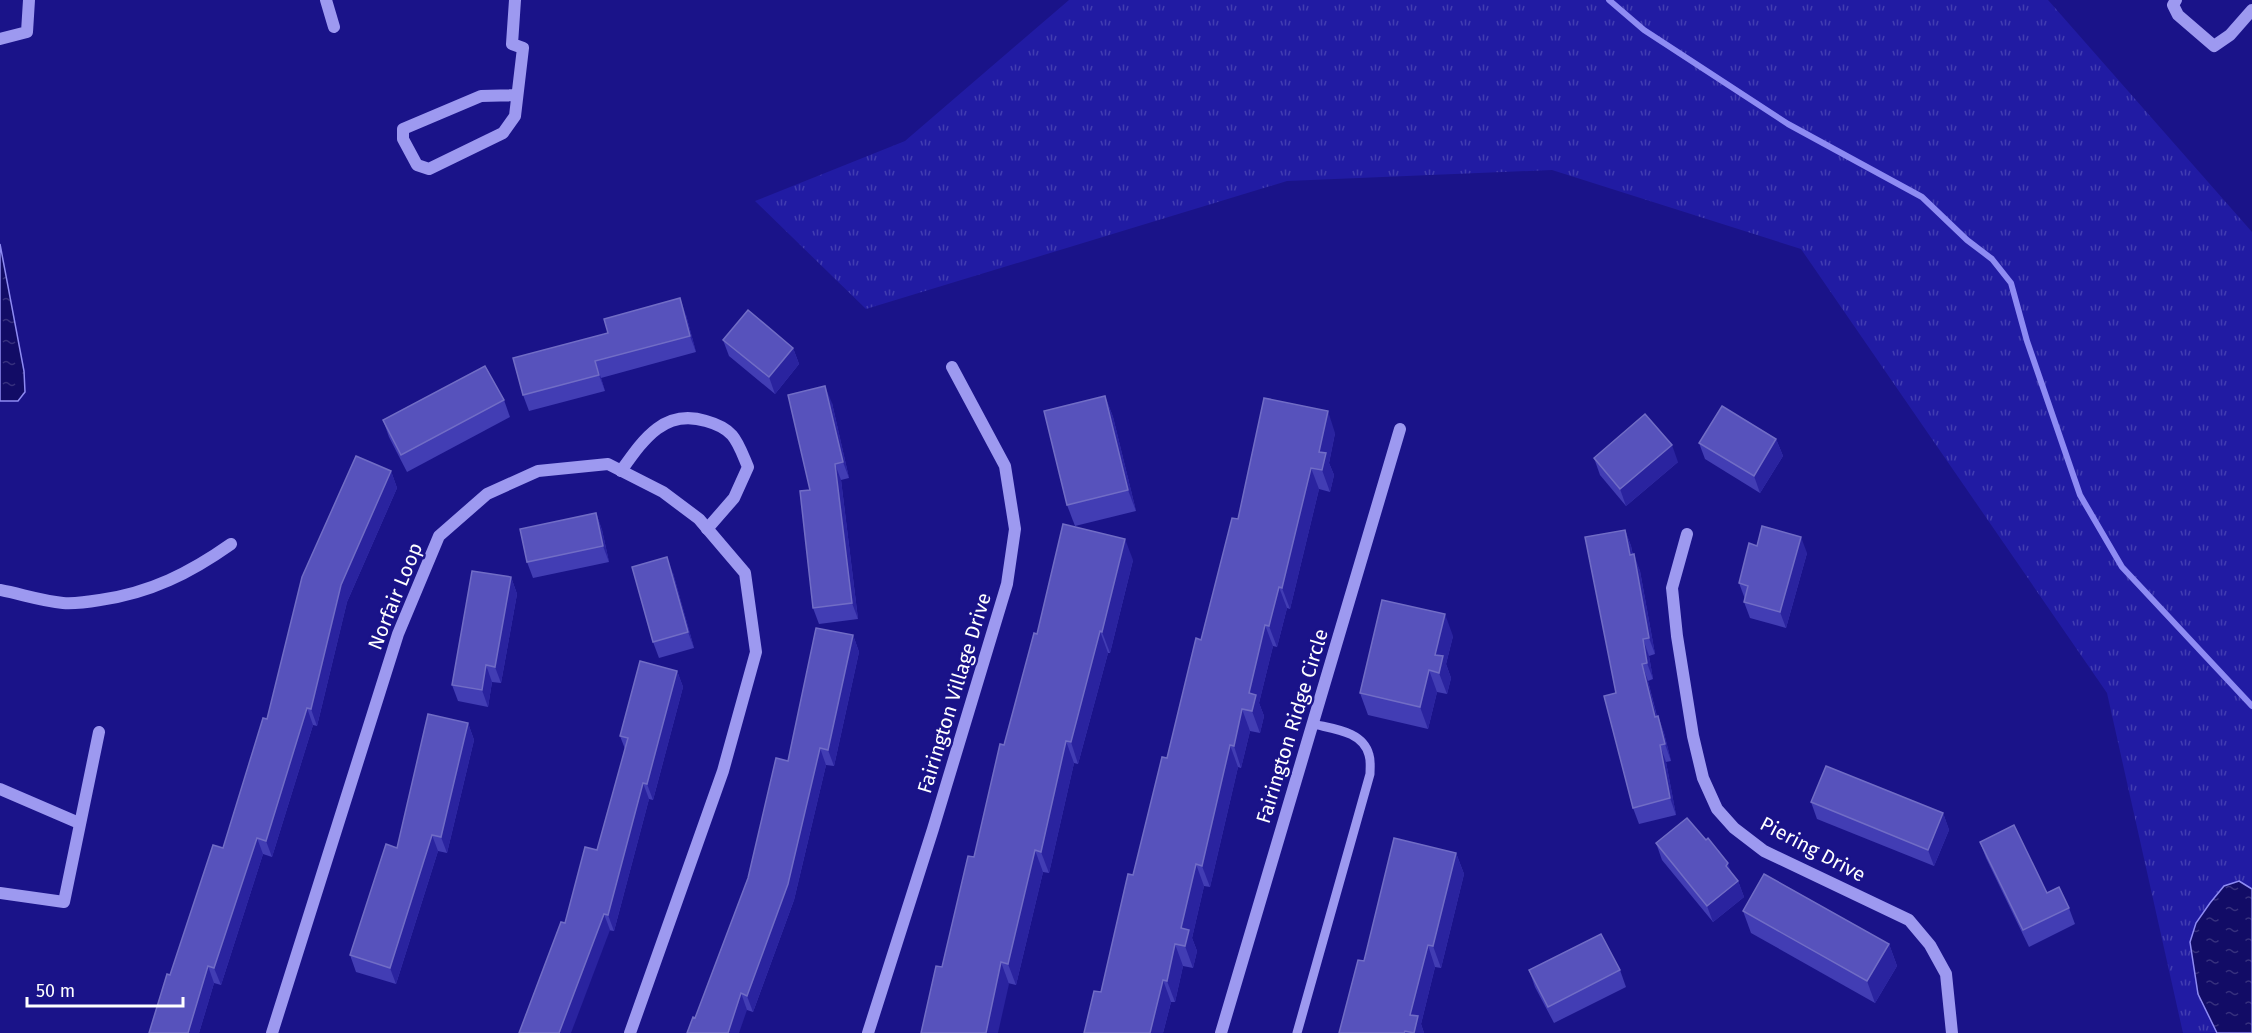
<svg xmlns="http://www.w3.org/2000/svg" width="2252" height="1033" viewBox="0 0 2252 1033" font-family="'Fira Sans',sans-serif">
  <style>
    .grass { fill: url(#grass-tufts) }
    .water { fill: url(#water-ripples); stroke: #8e8bf3; stroke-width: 1.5 }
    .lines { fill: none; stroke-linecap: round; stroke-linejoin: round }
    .stream { stroke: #8e8bf3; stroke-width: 6 }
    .service { stroke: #9d99f0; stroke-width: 9 }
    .minor { stroke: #9d99f0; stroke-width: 12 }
    .wall { fill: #423db4 }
    .shaded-wall { fill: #2a239f }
    .building { fill: #5752bc; stroke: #716dc6; stroke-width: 1.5 }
    .labels { text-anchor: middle; stroke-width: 5; stroke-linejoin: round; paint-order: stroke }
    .street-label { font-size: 20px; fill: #fff; stroke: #1a1389 }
  </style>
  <defs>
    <pattern id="grass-tufts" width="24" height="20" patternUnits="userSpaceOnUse" patternTransform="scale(1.5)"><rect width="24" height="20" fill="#211ba3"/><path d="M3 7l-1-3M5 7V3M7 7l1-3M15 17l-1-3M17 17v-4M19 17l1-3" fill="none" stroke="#423db1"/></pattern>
    <pattern id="water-ripples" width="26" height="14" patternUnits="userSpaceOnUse" patternTransform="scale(1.5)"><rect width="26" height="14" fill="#120c66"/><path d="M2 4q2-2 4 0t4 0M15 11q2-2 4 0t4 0" fill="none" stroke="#36307d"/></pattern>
  </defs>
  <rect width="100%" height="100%" fill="#1a1389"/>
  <path class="grass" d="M1069,0H2048L2252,232V1033H2183L2107,693L1801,249L1552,170L1287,181L866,309L755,201L905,141Z"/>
  <g class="water">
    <path d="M0,244L24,371L25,392L18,401H0Z"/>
    <path d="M2239,881L2252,889V1033H2217L2198,994L2190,942L2196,923L2210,903L2224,886Z"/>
  </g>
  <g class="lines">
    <path class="stream" d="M1609,0L1644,30L1788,124L1922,197L1967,240L1992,259L2011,283L2027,341L2080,495L2122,567L2252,706"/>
    <path class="service" d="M1297,1033L1370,774C1370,768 1371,761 1369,755C1363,731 1333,729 1313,724"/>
    <g class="minor">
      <path d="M326,0L334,27"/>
      <path d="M515,0L512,44L523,48L515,116L503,133L429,169L417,165L403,139V129L481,96L517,95"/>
      <path d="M2176,0L2173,5L2178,15L2214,46L2230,35L2252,10"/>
      <path d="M0,39L27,32L29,0"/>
      <path d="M621,471C643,440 664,408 706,421C735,429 737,441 748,467L734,498L707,529"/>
      <path d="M1687,534L1672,588L1677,636L1693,736L1703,778L1717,809L1734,828L1764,851L1909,920L1930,945L1946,974L1952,1033"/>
      <path d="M0,590C21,594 42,601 63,603C76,604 88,602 100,600C150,593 190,573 231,544"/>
      <path d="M0,789L79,823"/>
      <path d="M0,893L64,902L99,732"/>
      <path d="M272,1033L398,634L439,536L487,494L538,471L608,464L663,492L699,519L745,573L756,652L723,771L630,1033"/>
      <path d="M868,1033L933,829L1007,584L1015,529L1005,466L952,367"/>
      <path d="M1221,1033L1400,429"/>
    </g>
  </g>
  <g class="wall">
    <path d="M686,315L696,352L601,378L605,391L529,411L523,395Z"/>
    <path d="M723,340L793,348L799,364L775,394L729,356Z"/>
    <path d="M1105,396L1113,417L1136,511L1075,526L1067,505Z"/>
    <path d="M504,400L510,417L407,472L389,437L383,420Z"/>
    <path d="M832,403L849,478L841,480L858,619L819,624L813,608L810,490Z"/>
    <path d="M1335,433L1329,463L1334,475L1330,492L1319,489L1290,609L1287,608L1277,647L1273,646L1259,703L1264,716L1260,733L1250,731L1241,768L1238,767L1210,887L1204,886L1192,938L1197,951L1193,968L1183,966L1175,1002H1171L1163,1033H1084L1101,992L1133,875L1201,640L1238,519Z"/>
    <path d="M1776,439L1783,456L1760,493L1705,459L1699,443Z"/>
    <path d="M1594,458L1678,462L1626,506L1600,475Z"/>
    <path d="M391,471L397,488L347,602L317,726L313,725L272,857L263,854L221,985L214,983L199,1033H149L170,975L223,848Z"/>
    <path d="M596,513L602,530L609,562L533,578L527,562Z"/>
    <path d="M1625,530L1631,546L1633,555L1640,571L1655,654L1649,656L1653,679L1648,681L1657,716H1658L1664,733L1671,761L1666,762L1676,815L1639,824L1633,808L1616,693Z"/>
    <path d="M1757,546L1807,553L1786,628L1750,618L1744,602L1745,599L1739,583Z"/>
    <path d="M1133,560L1110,653H1108L1078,764L1074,763L1049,873L1043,872L1016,985L942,967L974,857L1004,745L1037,634Z"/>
    <path d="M673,573L694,648L659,658L653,642Z"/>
    <path d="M511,577L517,594L501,683L492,682L488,707L458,701L452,685Z"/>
    <path d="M853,635L859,652L834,766L826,765L794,900L753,1012L747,1010L695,1018L748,878L788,761Z"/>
    <path d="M1453,636L1446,664L1451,678L1447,694L1437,692L1428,729L1368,715L1360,693Z"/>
    <path d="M677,671L683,687L653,800L649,799L614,931L565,923L597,850L625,749L620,736Z"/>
    <path d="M468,723L474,740L447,853L438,851L396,984L356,972L350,955L397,848Z"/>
    <path d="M1811,802L1943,813L1949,830L1934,866L1817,819Z"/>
    <path d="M1980,842L2047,893L2069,908L2075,924L2029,947L1986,858Z"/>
    <path d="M1656,843L1732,873L1738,881L1744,897L1713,922L1662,860Z"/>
    <path d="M1456,853L1464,874L1441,968L1435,967L1421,1024L1424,1033H1339L1364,961Z"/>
    <path d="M1743,911L1889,944L1897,966L1875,1003L1751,933Z"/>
    <path d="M1529,970H1620L1626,987L1554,1023L1535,987Z"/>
  </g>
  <g class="shaded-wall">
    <path d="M680,298L686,315L696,352L690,336Z"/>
    <path d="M793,348L799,364L775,394L769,377Z"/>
    <path d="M595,361L601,378L605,391L599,375Z"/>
    <path d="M825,386L832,403L849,478L843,462Z"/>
    <path d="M1105,396L1113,417L1136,511L1128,490Z"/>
    <path d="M1328,411L1335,433L1329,463L1334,475L1330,492L1322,470L1319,452Z"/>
    <path d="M1776,439L1783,456L1760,493L1754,476Z"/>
    <path d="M1672,445L1678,462L1626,506L1620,489Z"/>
    <path d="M835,464L841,480L858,619L852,603Z"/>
    <path d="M1311,468L1319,489L1290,609L1282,588Z"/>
    <path d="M391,471L397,488L347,602L317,726L311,709L341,585Z"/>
    <path d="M596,513L602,530L609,562L603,546Z"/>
    <path d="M1625,530L1631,546L1636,572L1630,555Z"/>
    <path d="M1801,537L1807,553L1786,628L1780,612Z"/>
    <path d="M1125,539L1133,560L1110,653L1102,632Z"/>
    <path d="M1634,554L1640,571L1655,654L1649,638Z"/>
    <path d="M667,557L673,573L694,648L688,632Z"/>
    <path d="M511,577L517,594L501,683L495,667Z"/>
    <path d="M1279,587L1287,608L1277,647L1269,626Z"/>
    <path d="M1445,614L1453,636L1446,664L1451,678L1447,694L1439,673L1435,655Z"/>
    <path d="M1265,625L1273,646L1259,703L1264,716L1260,733L1252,711L1249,693Z"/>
    <path d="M1100,631L1108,653L1078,764L1071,742Z"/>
    <path d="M853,635L859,652L834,766L828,750Z"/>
    <path d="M1643,639L1649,656L1653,679L1647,663Z"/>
    <path d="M1642,664L1648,681L1661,734L1655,717Z"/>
    <path d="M486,665L492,682L488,707L482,690Z"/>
    <path d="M1429,670L1437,692L1428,729L1420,707Z"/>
    <path d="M677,671L683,687L653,800L647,784Z"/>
    <path d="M307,708L313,725L272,857L266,841Z"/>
    <path d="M1242,709L1250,731L1241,768L1234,746Z"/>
    <path d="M1658,716L1664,733L1671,761L1665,744Z"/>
    <path d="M468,723L474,740L447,853L441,837Z"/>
    <path d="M1066,741L1074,763L1049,873L1041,852Z"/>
    <path d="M1230,745L1238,767L1210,887L1202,866Z"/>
    <path d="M1660,745L1666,762L1676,815L1670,798Z"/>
    <path d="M820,748L826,765L794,900L753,1012L747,996Z"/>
    <path d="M643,783L649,799L614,931L608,915Z"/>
    <path d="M1943,813L1949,830L1934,866L1928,850Z"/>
    <path d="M432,835L438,851L396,984L390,968Z"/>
    <path d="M257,838L263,854L221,985L214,968Z"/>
    <path d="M1035,850L1043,872L1016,985L1008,964Z"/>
    <path d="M1456,853L1464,874L1441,968L1433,946Z"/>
    <path d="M1728,863L1734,880L1726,866Z"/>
    <path d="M1196,864L1204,886L1192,938L1197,951L1193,968L1185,946L1181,928Z"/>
    <path d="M1738,881L1744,897L1713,922L1707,906Z"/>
    <path d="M604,914L610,930L571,1033H559Z"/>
    <path d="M1175,944L1183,966L1175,1002L1167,981Z"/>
    <path d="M1889,944L1897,966L1875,1003L1867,981Z"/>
    <path d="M1428,945L1435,967L1421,1024L1424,1033H1414L1410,1015Z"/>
    <path d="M1001,962L1009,984L998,1033H986Z"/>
    <path d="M208,966L214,983L199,1033H188Z"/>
    <path d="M1163,980L1171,1002L1163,1033H1150Z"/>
    <path d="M741,993L747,1010L739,1033H728Z"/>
  </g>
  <g class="building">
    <path d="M680,298L690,336L595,361L599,375L523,395L513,358L608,333L604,319Z"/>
    <path d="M748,310L793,348L769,377L723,340Z"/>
    <path d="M485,366L504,400L401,455L383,420Z"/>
    <path d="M825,386L843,462L835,464L852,603L813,608L800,491L810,490L788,395Z"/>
    <path d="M1105,396L1128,490L1067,505L1044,411Z"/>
    <path d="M1264,398L1328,411L1319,452L1326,453L1322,470L1311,468L1282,588L1279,587L1269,626L1265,625L1249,693L1256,695L1252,711L1242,709L1234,746L1230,745L1202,866L1196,864L1181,928L1189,930L1185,946L1175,944L1167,981L1163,980L1150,1033H1084L1094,991L1101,992L1128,874L1133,875L1162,757L1167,758L1196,638L1201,640L1232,518L1238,519Z"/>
    <path d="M1722,406L1776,439L1754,476L1699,443Z"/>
    <path d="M1645,414L1672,445L1620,489L1594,458Z"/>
    <path d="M356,456L391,471L341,585L311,709L307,708L266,841L257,838L214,968L208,966L188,1033H149L167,974L170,975L213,845L223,848L263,718L267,719L302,577Z"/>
    <path d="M596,513L603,546L527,562L520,529Z"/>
    <path d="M1063,524L1125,539L1102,632L1100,631L1071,742L1066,741L1041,852L1035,850L1008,964L1001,962L986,1033H921L936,966L942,967L968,856L974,857L1000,744L1004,745L1034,633L1037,634Z"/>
    <path d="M1762,526L1801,537L1780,612L1744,602L1748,586L1739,583L1749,543L1757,546Z"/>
    <path d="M1625,530L1630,555L1634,554L1649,638L1643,639L1647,663L1642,664L1655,717L1658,716L1665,744L1660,745L1670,798L1633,808L1604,696L1616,693L1585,537Z"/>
    <path d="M667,557L688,632L653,642L632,567Z"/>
    <path d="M472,571L511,577L495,667L486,665L482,690L452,685Z"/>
    <path d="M1382,600L1445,614L1435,655L1443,656L1439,673L1429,670L1420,707L1360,693Z"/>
    <path d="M816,628L853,635L828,750L820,748L788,884L747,996L741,993L728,1033H687L693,1017L695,1018L748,878L776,758L788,761Z"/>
    <path d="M640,661L677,671L647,784L643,783L608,915L604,914L559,1033H519L561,922L565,923L585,847L597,850L628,738L620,736Z"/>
    <path d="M428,714L468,723L441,837L432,835L390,968L350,955L386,844L397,848Z"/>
    <path d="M1826,766L1943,813L1928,850L1811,802Z"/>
    <path d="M1687,818L1706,840L1708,838L1728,863L1726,866L1738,881L1707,906L1656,843Z"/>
    <path d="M2014,825L2047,893L2059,887L2069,908L2023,930L1980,842Z"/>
    <path d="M1394,838L1456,853L1433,946L1428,945L1410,1015L1418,1016L1414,1033L1405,1031L1404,1033H1339L1358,960L1364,961Z"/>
    <path d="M1764,874L1889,944L1867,981L1743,911Z"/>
    <path d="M1601,934L1620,970L1548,1007L1529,970Z"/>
  </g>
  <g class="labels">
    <g class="street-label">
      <text transform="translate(395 596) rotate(-68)" y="7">Norfair Loop</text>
      <text transform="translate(954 693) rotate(-73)" y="7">Fairington Village Drive</text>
      <text transform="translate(1292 726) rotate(-73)" y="7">Fairington Ridge Circle</text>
      <text transform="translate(1813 849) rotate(28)" y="7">Piering Drive</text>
    </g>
  </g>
  <path d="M27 997v9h156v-9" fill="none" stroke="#ffffff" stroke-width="3"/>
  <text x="36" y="997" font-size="18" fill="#ffffff" stroke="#1a1389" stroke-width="4.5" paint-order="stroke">50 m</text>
</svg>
